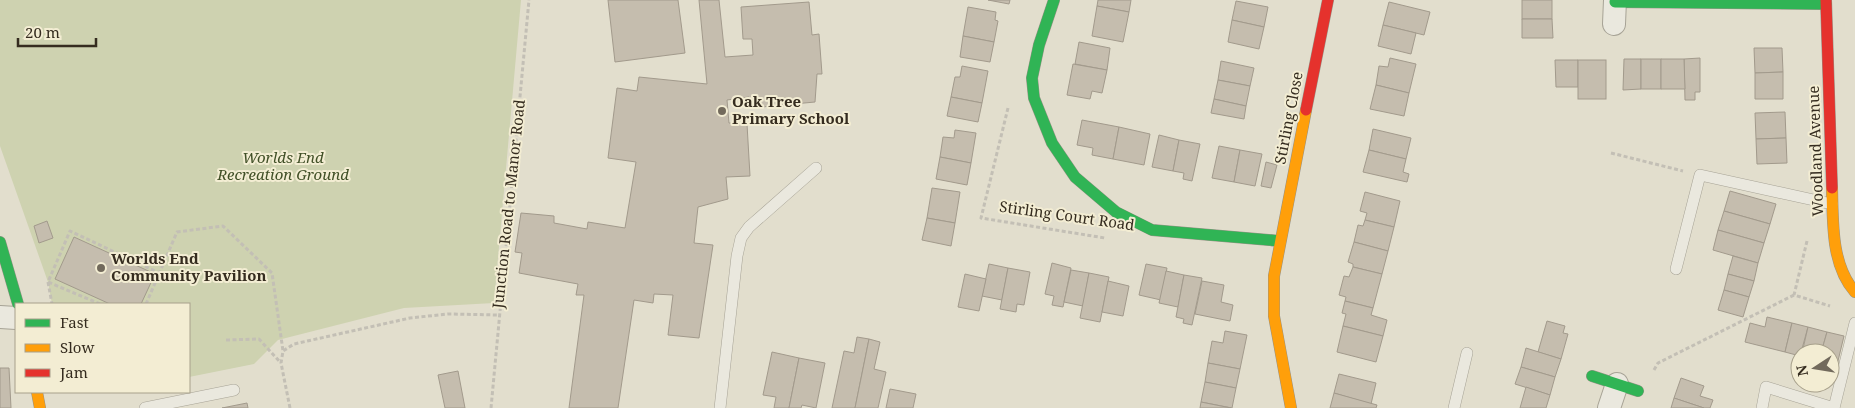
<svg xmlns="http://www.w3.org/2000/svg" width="1855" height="408" viewBox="0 0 1855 408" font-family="'Noto Serif',serif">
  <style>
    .green { fill: #ced2b0 }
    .building { fill: #c5bdae; stroke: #a29a8c }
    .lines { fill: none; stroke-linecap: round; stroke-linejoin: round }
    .lane-casing { stroke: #a7a396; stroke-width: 12 }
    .street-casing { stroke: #a7a396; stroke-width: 24 }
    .fast-casing { stroke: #979286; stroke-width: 12 }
    .slow-casing { stroke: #979286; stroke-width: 12 }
    .jam-casing { stroke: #979286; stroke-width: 12 }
    .path { stroke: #c3bfb5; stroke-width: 3; stroke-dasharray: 4 2.5; stroke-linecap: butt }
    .lane { stroke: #eae8de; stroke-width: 11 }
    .street { stroke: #eae8de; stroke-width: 22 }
    .fast { stroke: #30b455; stroke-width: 11 }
    .slow { stroke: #ff9f0a; stroke-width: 11 }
    .jam { stroke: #e5322d; stroke-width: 11 }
    .poi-dot { fill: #726a5c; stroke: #f3edd3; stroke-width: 2 }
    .labels { text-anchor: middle; stroke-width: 4; stroke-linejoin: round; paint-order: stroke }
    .poi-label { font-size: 15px; font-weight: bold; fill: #352c1f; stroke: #f3edd3; text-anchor: start }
    .street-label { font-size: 15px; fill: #352c1f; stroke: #f3edd3 }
    .park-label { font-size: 15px; font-style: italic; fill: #415027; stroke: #f3edd3 }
  </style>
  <rect width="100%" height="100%" fill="#e2decd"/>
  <path class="green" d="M0,0H521L494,303L404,308L278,340L254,364L189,377V304H52L48,282L0,146Z"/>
  <g class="building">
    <path d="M608,0H678L685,53L615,62Z"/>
    <path d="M699,0H719L725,57L753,55L752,39H743L741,7L809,2L812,35L819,34L822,74H817L815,102L751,108L749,97L727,100L729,123L747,124L750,176L726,177L728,199L698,207L694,243L713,245L699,338L668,335L673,295L654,294L653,303L634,300L618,408H569L584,295H576L578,284L519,273L522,253L515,252L521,213L554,216V223L587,229L588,222L625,228L636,162L608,158L617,88L637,91L639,77L707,84Z"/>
    <path d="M988,0H1010L1009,4Z"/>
    <path d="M1098,0H1131L1129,12L1097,6Z"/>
    <rect x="1522" y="0" width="30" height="19"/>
    <path d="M1236,1L1268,7L1264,27L1232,20Z"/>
    <path d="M1389,2L1430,12L1424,35L1383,25Z"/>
    <path d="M1097,6L1129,12L1123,42L1092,36Z"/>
    <path d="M968,7L996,12L995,20L998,21L994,42L963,36Z"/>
    <path d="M1522,19H1552L1553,38H1522Z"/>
    <path d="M1232,20L1264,27L1259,49L1228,42Z"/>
    <path d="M1383,25L1416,33L1411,54L1378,46Z"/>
    <path d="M963,36L994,42L990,62L960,57Z"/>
    <path d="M1079,42L1110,48L1107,70L1075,64Z"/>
    <path d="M1754,48H1782L1783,72L1755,73Z"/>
    <path d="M1390,58L1416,64L1409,93L1376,85L1379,66L1388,67Z"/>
    <path d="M1700,58V92H1695V100H1685L1684,59Z"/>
    <path d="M1624,59H1641V89L1623,90Z"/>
    <rect x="1641" y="59" width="20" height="30"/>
    <path d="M1661,59H1684L1685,89H1661Z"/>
    <path d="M1555,60H1578V87H1556Z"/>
    <rect x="1578" y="60" width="28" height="39"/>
    <path d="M1221,61L1254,68L1250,86L1218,80Z"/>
    <path d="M1073,64L1107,70L1102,93L1092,91L1090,99L1067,95Z"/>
    <path d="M962,66L988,71L982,103L951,97L955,77H960Z"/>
    <path d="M1783,72V99H1755V73Z"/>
    <path d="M1218,80L1250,86L1246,106L1214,99Z"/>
    <path d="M1376,85L1409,93L1404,116L1370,109Z"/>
    <path d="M951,97L982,103L978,122L947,116Z"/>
    <path d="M1214,99L1246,106L1244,119L1211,113Z"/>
    <path d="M1785,112L1786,138L1756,139L1755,113Z"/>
    <path d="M1082,120L1119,127L1113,159L1092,155L1093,148L1077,145Z"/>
    <path d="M1119,127L1150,134L1144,165L1113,159Z"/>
    <path d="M1373,129L1411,138L1406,159L1369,150Z"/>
    <path d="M955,130L976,133L971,163L940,157L943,137L954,138Z"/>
    <path d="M1159,135L1179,140L1173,171L1152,167Z"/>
    <path d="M1786,138L1787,163L1757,164L1756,139Z"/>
    <path d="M1179,140L1200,144L1192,181L1183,179L1184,173L1173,171Z"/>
    <path d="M1219,146L1240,150L1234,182L1212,178Z"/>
    <path d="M1240,150L1262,154L1255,186L1234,182Z"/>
    <path d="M1369,150L1406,159L1403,172L1409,174L1407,182L1363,172Z"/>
    <path d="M940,157L971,163L967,185L936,179Z"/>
    <path d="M1266,162L1277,165L1271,188L1261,186Z"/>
    <path d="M932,188L960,192L955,223L927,218Z"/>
    <path d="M1730,191L1776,204L1770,224L1724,211Z"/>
    <path d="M1365,192L1400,201L1394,227L1365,220L1367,213L1360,211Z"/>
    <path d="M1724,211L1770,224L1764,243L1718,230Z"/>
    <path d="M927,218L955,223L951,246L922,240Z"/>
    <path d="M1365,220L1394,227L1388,251L1354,242L1358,225L1363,226Z"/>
    <path d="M47,221L53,238L39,243L34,226Z"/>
    <path d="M1718,230L1764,243L1758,263L1713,250Z"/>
    <path d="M74,237L155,274L141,304H110L55,279Z"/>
    <path d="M1354,242L1388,251L1382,274L1353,267V264L1348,262Z"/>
    <path d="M1733,256L1758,263L1754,281L1728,274Z"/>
    <path d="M1052,263L1071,268L1063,307L1052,305L1054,296L1045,294Z"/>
    <path d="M989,264L1008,268L1002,300L982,296Z"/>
    <path d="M1146,264L1167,268L1161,300L1139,295Z"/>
    <path d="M1353,267L1382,274L1373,308L1345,301L1346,297L1339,295L1344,276L1349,277Z"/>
    <path d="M1008,268L1030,272L1024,305L1017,304L1016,312L1000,309Z"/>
    <path d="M1071,270L1089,273L1083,306L1064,302Z"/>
    <path d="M1166,271L1184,275L1178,307L1159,303Z"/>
    <path d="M1089,273L1109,277L1100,322L1080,318Z"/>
    <path d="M965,274L986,279L979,311L958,307Z"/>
    <path d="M1728,274L1754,281L1749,297L1724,290Z"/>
    <path d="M1184,275L1202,278L1192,325L1183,323L1184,319L1176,317Z"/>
    <path d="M1108,281L1129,286L1123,316L1102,312Z"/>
    <path d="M1202,281L1224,285L1221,302L1233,305L1230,321L1195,314Z"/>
    <path d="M1724,290L1749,297L1743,317L1718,310Z"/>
    <path d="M1345,301L1373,308L1371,315L1387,320L1383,336L1343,326L1346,314L1342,313Z"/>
    <path d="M1767,317L1792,323L1785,352L1745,342L1750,323L1765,327Z"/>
    <path d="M1547,321L1565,326L1563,333L1568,334L1561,359L1538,352Z"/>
    <path d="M1792,323L1808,327L1800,356L1785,352Z"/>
    <path d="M1343,326L1383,336L1376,362L1337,352Z"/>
    <path d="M1808,327L1827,332L1821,353H1802Z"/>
    <path d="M1225,331L1247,335L1240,369L1208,363L1212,341L1223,343Z"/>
    <path d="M1827,332L1844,336L1837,365L1830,363V353H1821Z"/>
    <path d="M857,337L869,339L855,408H832L844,351L854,353Z"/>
    <path d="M869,339L880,342L874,369L886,372L878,408H855Z"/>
    <path d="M1526,348L1561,359L1555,377L1521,367Z"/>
    <path d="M772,352L799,358L789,408H774L776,397L763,395Z"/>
    <path d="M799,358L825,363L816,408L802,405L801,408H789Z"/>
    <path d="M1208,363L1240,369L1236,388L1205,382Z"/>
    <path d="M1521,367L1555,377L1550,395L1515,384Z"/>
    <path d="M0,368H9L11,408H0Z"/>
    <path d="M458,371L465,408H445L438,375Z"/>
    <path d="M1339,374L1376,383L1371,404L1334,393Z"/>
    <path d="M1681,378L1704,386L1700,396L1713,400L1710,408H1704L1674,398Z"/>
    <path d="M1205,382L1236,388L1232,408L1201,402Z"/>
    <path d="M1526,387L1550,395L1546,408H1520Z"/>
    <path d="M890,389L916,394L913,408H886Z"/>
    <path d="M1334,393L1377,405L1376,408H1330Z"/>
    <path d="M1674,398L1704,408H1671Z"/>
    <path d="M1201,402L1231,408H1200Z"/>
    <path d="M247,403L248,408H222Z"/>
  </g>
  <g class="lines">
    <defs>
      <g id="lane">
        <path d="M1676,269L1700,175L1832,204"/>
        <path d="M145,408L234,390"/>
        <path d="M720,408L737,256L741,238L749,227L816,168"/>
        <path d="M1454,408L1467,353"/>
        <path d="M1762,408L1766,387L1834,408"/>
        <path d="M1834,408L1855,323"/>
      </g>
      <g id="street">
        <path d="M1614,24L1615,0"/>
        <path d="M0,317L16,318"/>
        <path d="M1609,408L1617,384"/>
      </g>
      <g id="fast">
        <path d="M1054,0L1039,45L1032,78L1034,98L1052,143L1075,177L1116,212L1152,230L1280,241"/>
        <path d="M1615,2L1826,4"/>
        <path d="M0,242L18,304"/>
        <path d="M1592,376L1638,391"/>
      </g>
      <g id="slow">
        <path d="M1832,188C1833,222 1831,265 1855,292"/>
        <path d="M37,392L40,408"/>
        <path d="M1291,408L1274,316V276L1306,110"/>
      </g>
      <g id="jam">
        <path d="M1826,0L1832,188"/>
        <path d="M1306,110L1328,0"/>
      </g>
    </defs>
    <use href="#lane" class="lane-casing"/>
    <use href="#street" class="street-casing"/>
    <use href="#fast" class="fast-casing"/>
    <use href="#slow" class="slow-casing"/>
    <use href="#jam" class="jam-casing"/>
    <g class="path">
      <path d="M1008,108L981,218L1105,238"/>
      <path d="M1611,153L1683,171"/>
      <path d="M1807,241L1794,295L1830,306"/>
      <path d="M48,282L52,304"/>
      <path d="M100,304L48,282L70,231L159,273"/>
      <path d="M146,304L177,232L223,226L272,273L283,351"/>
      <path d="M226,340L259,339L280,362"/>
      <path d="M1654,370L1658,363L1794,295"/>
      <path d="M290,408L281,363L283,351L294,344L410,318L448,314L499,315"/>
      <path d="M491,408L529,0"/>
    </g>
    <use href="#lane" class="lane"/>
    <use href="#street" class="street"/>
    <use href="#fast" class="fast"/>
    <use href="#slow" class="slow"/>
    <use href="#jam" class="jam"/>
  </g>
  <g class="poi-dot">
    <circle cx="722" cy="111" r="5"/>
    <circle cx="101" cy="268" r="5"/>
  </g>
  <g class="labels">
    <g class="poi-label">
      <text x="732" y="107">Oak Tree<tspan x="732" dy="17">Primary School</tspan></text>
      <text x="111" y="264">Worlds End<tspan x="111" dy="17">Community Pavilion</tspan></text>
    </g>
    <g class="street-label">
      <text transform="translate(1289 118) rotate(-79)" y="5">Stirling Close</text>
      <text transform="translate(1816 151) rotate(-92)" y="5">Woodland Avenue</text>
      <text transform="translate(509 204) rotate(-84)" y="5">Junction Road to Manor Road</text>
      <text transform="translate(1067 216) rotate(8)" y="5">Stirling Court Road</text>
    </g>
    <g class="park-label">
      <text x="283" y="163">Worlds End<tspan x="283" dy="17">Recreation Ground</tspan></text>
    </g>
  </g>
  <rect x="15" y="303" width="175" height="90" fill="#f3edd3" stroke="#a7a08b"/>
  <rect x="25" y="319" width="25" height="8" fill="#30b455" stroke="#a7a08b"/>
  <text x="60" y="328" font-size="15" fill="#352c1f">Fast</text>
  <rect x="25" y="344" width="25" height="8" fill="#ff9f0a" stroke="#a7a08b"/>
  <text x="60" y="353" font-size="15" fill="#352c1f">Slow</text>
  <rect x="25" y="369" width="25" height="8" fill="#e5322d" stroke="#a7a08b"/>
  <text x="60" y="378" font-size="15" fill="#352c1f">Jam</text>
  <g transform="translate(1815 368) rotate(258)"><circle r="24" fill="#f3edd3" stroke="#a7a08b"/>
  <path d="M0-4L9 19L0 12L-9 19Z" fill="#726a5c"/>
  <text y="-8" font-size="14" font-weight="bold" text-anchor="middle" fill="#352c1f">N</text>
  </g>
  <path d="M18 38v8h78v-8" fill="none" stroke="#352c1f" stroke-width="2.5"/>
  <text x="25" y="38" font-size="15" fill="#352c1f" stroke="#f3edd3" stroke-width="4" paint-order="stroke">20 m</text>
</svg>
